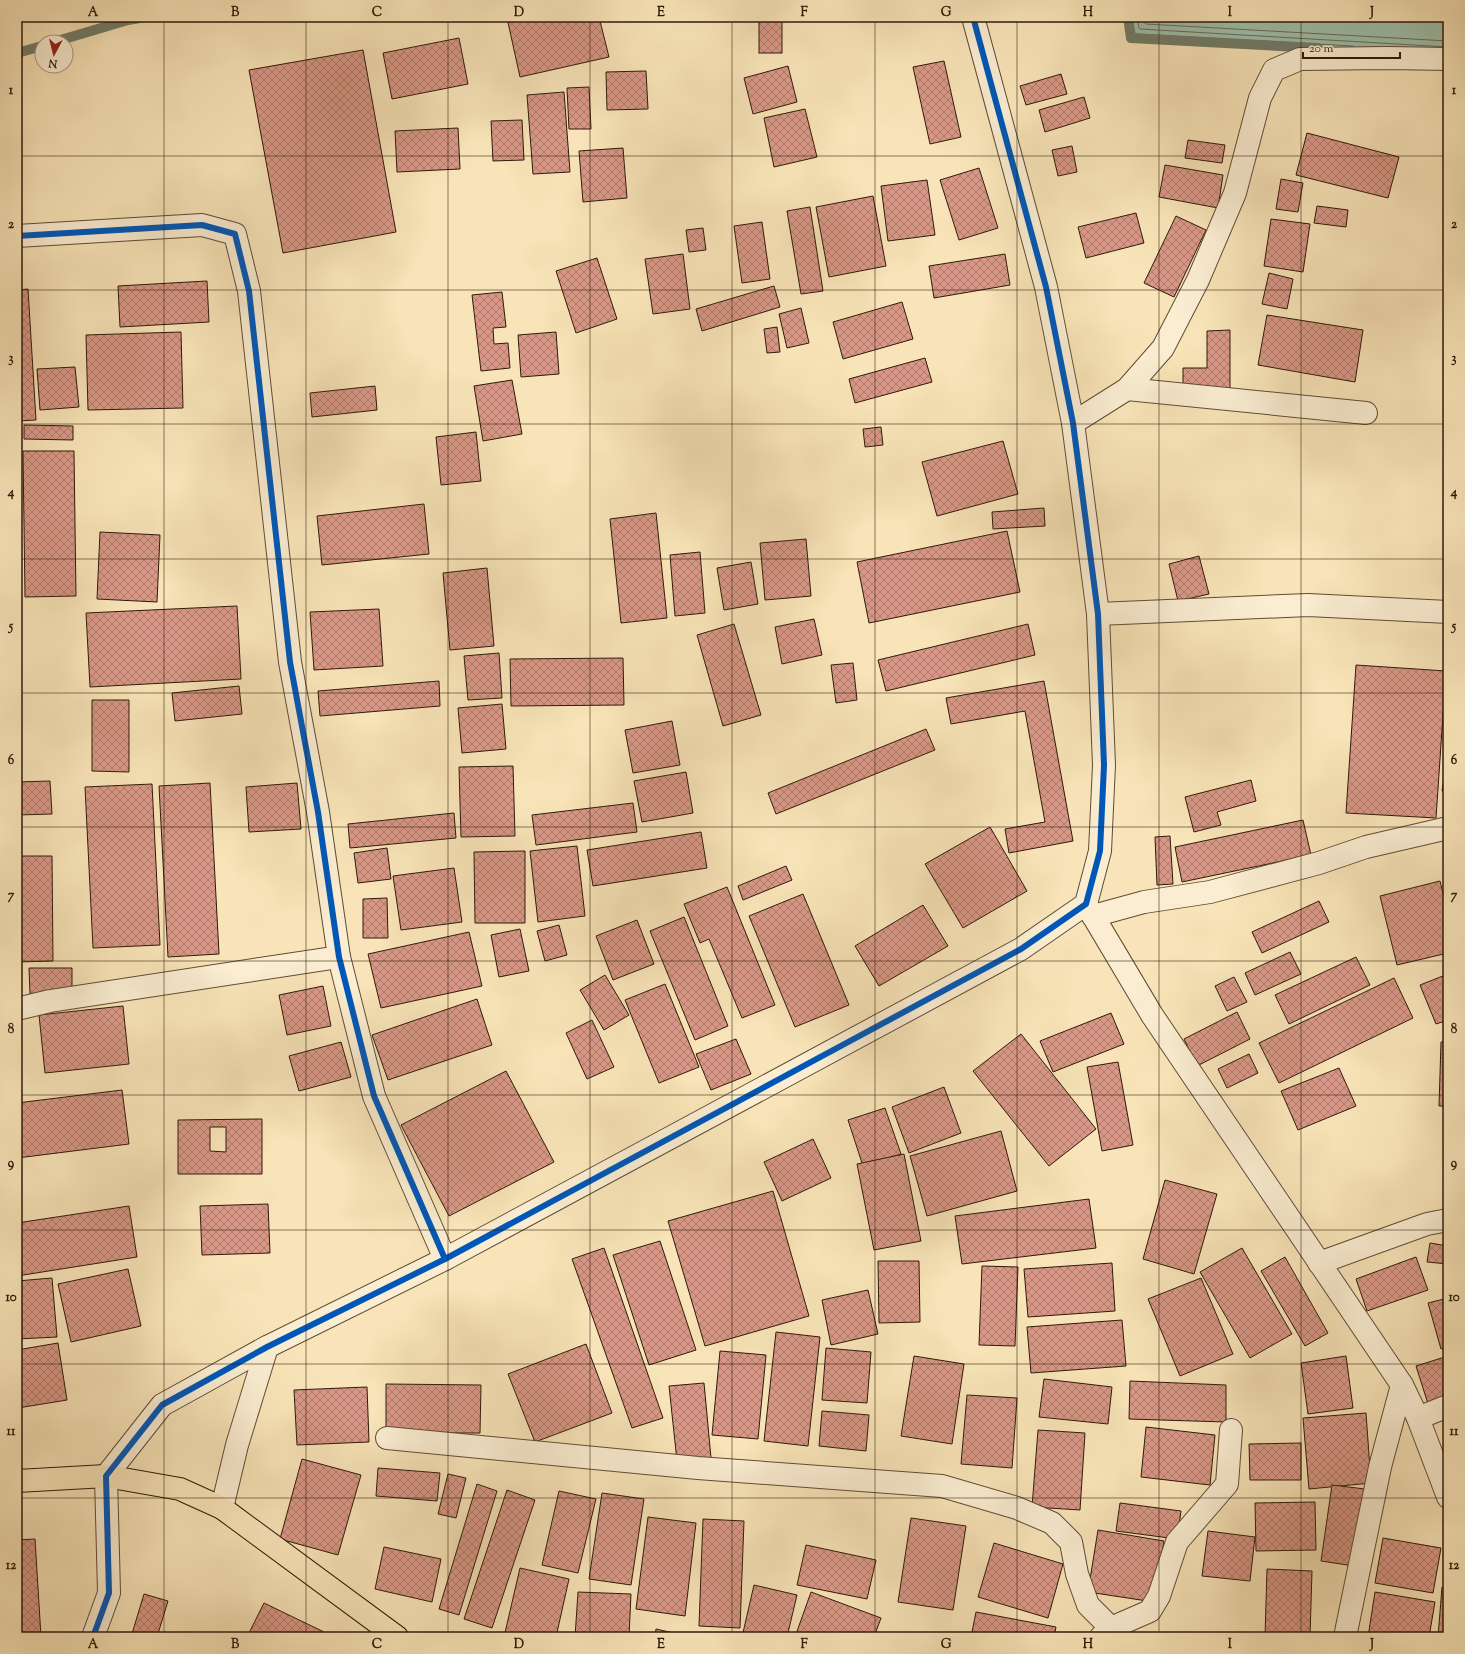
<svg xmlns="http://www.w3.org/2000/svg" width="1465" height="1654" viewBox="0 0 1465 1654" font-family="'Sorts Mill Goudy',serif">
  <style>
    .water { fill: #9ebfab; stroke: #717d6a }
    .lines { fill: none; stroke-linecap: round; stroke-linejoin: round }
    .shore { stroke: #666c5a; stroke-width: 1 }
    .stream { stroke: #717d6a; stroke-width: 10 }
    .building { fill: url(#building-cross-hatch); stroke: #2e1a08; fill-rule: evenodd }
    .minor-casing { stroke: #604c34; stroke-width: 24 }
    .major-casing { stroke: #2e1a08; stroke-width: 24 }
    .minor { stroke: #faedd1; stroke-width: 22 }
    .major { stroke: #f8e4b8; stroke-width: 22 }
    .cycleway-casing { stroke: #faedd1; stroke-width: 8 }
    .cycleway { stroke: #0057b8; stroke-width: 6 }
    .grid { fill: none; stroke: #2e1a08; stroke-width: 1; stroke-opacity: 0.55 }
    .neatline { fill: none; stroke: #2e1a08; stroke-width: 1.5 }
    .grid-label { font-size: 13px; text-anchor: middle; font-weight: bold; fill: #2e1a08 }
  </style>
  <defs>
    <pattern id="building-cross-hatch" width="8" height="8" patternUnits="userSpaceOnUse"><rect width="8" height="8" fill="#d99887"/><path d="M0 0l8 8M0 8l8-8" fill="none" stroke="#b07b6c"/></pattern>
  </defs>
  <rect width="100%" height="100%" fill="#f8e4b8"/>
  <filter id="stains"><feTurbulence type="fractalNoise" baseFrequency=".005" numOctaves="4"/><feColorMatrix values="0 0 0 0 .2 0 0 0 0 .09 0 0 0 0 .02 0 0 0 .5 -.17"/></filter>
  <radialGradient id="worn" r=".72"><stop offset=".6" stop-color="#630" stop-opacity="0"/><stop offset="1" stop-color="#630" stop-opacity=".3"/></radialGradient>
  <path class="water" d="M1128,17H1448V56L1131,38Z"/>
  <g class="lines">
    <g class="shore">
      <path d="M1132,17L1134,33L1136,34L1353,46"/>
      <path d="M1137,17L1139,28L1140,29L1448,47"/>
      <path d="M1143,17L1144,22L1146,24L1448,41"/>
    </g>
    <g class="stream">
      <path d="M1128,17L1131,38L1318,48"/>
      <path d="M54,42L128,20L145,17"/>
      <path d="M17,53L42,46"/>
    </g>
  </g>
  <g class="building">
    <path d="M514,17H599L609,57L520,77L507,18Z"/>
    <rect x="759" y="17" width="23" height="36"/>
    <path d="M459,38L468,84L392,99L383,53Z"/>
    <path d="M363,50L396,232L283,253L249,70Z"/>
    <path d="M944,61L961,137L930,144L913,67Z"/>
    <path d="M788,66L797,102L753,114L744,78Z"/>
    <path d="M646,71L648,109L607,110L606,72Z"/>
    <path d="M1061,74L1067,94L1026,105L1020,86Z"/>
    <path d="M589,87L591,129H569L567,88Z"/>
    <path d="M564,92L570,172L533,174L527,95Z"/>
    <path d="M1084,97L1090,118L1045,132L1039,110Z"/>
    <path d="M805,109L817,157L774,167L764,118Z"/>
    <path d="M522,120L524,160L493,161L491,121Z"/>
    <path d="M458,128L460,169L397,172L395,131Z"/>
    <path d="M1307,133L1399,157L1388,198L1296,175Z"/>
    <path d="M1188,140L1225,145L1222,163L1185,158Z"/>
    <path d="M1072,146L1077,172L1058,176L1052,150Z"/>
    <path d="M623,148L627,198L583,202L579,151Z"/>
    <path d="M1165,165L1223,175L1218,208L1159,197Z"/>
    <path d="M979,168L998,228L959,240L940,180Z"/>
    <path d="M1281,179L1303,183L1298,212L1276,209Z"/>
    <path d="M927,180L935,235L888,241L881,186Z"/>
    <path d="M873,196L886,266L829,277L816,207Z"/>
    <path d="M1317,206L1348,210L1346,227L1314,223Z"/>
    <path d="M810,207L823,291L801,294L787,211Z"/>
    <path d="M1136,213L1144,243L1086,258L1078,227Z"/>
    <path d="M1176,216L1206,230L1174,297L1144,283Z"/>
    <path d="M1271,219L1310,224L1303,272L1264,266Z"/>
    <path d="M762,222L770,279L742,283L734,226Z"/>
    <path d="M703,228L706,250L689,252L686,230Z"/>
    <path d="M683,254L690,309L653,314L645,259Z"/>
    <path d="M1005,254L1010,285L934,298L929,266Z"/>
    <path d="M597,258L617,319L576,333L556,271Z"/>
    <path d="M1269,273L1293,279L1287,309L1262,304Z"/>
    <path d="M207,281L209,322L120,327L118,286Z"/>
    <path d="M774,286L780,307L702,331L696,309Z"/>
    <path d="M28,289L36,420L17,421V290Z"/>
    <path d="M502,292L506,327L493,328L494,344L508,343L510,368L481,371L472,295Z"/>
    <path d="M902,302L913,339L843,359L833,322Z"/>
    <path d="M801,308L809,343L787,348L779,314Z"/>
    <path d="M1267,315L1363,330L1355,382L1258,365Z"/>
    <path d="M777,327L780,352L767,353L764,329Z"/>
    <path d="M1230,330V393H1183V368H1207V331Z"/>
    <path d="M181,332L183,408L88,410L86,335Z"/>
    <path d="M556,332L559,374L521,377L518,335Z"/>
    <path d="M925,358L932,382L855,403L849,379Z"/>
    <path d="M75,367L79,407L40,410L37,369Z"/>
    <path d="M512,380L522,434L483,441L474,386Z"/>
    <path d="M375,386L377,410L312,417L310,393Z"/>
    <path d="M24,425L73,426V440L24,439Z"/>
    <path d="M881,427L883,445L865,447L863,429Z"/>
    <path d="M476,432L481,481L441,485L436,437Z"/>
    <path d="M1003,441L1018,494L937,516L922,462Z"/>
    <path d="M23,451H74L76,596L25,597Z"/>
    <path d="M424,504L429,554L322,565L317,516Z"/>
    <path d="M1044,508L1045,526L993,529L992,512Z"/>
    <path d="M656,513L667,618L621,623L610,519Z"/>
    <path d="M1007,531L1020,592L869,623L857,562Z"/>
    <path d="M100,532L160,535L157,602L97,599Z"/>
    <path d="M806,539L811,596L765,600L760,543Z"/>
    <path d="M700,552L705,613L675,616L670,555Z"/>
    <path d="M1199,556L1209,594L1178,601L1169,564Z"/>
    <path d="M751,562L758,604L724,610L717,568Z"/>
    <path d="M487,568L494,646L450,650L443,573Z"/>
    <path d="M237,606L241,679L90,687L86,613Z"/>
    <path d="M379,609L383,666L314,670L310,612Z"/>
    <path d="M814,619L822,655L782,664L775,627Z"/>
    <path d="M734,624L761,715L723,726L697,635Z"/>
    <path d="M1028,624L1035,655L886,691L878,660Z"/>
    <path d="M499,653L502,698L468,700L464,656Z"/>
    <path d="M623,658L624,705L511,706L510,659Z"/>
    <path d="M853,663L857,700L836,703L831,665Z"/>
    <path d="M1356,665L1446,671L1436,818L1346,813Z"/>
    <path d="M439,681L440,706L320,716L318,691Z"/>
    <path d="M1044,681L1073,841L1009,853L1005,829L1045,822L1025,711L951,724L946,698Z"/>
    <path d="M239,686L242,714L175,721L172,693Z"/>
    <path d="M92,700H129V772L92,771Z"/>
    <path d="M502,704L506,749L462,753L458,708Z"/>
    <path d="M1448,718V752H1445Z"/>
    <path d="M672,721L680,765L633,773L625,730Z"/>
    <path d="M926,729L935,750L776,814L768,793Z"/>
    <path d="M1446,763H1448V792L1442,791Z"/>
    <path d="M513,766L515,836L461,837L459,767Z"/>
    <path d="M686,772L693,813L642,822L634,781Z"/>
    <path d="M1251,780L1256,801L1217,812L1221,825L1194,832L1185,797Z"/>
    <path d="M50,781L52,814L17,815V782Z"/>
    <path d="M210,783L219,954L168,957L159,786Z"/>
    <path d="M297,783L301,829L249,832L246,787Z"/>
    <path d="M152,784L160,945L93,948L85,787Z"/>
    <path d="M633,803L637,832L536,845L532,815Z"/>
    <path d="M454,813L456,838L350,848L348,824Z"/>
    <path d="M1303,820L1311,855L1182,882L1175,847Z"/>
    <path d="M990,827L1027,891L963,928L925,864Z"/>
    <path d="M701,832L707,868L593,886L587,850Z"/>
    <path d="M1170,836L1173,884L1157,885L1155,837Z"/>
    <path d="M577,846L585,916L538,922L530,851Z"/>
    <path d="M387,848L391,879L358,883L354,853Z"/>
    <path d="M525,851V923H475L474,852Z"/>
    <path d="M17,856H52L53,961L17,962Z"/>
    <path d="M786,866L792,880L743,900L738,886Z"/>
    <path d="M454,868L462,922L401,930L393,876Z"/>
    <path d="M1440,881L1448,914V953L1397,965L1380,896Z"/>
    <path d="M727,887L775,1005L742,1018L709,939L700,943L684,904Z"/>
    <path d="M803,894L849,1005L795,1027L749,916Z"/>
    <path d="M387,898L388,938H363V899Z"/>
    <path d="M1319,901L1329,922L1262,953L1252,932Z"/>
    <path d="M923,905L948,946L879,986L855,946Z"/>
    <path d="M684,917L728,1026L695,1040L650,931Z"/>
    <path d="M637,920L654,964L613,980L596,936Z"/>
    <path d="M559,925L567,955L545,961L537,931Z"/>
    <path d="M520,929L529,971L499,977L491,935Z"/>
    <path d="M469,932L482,986L381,1008L368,954Z"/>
    <path d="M1290,952L1301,974L1255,995L1245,973Z"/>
    <path d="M1356,957L1370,985L1289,1024L1275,995Z"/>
    <path d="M29,968H72V994H30Z"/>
    <path d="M1448,974V1020L1436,1024L1420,985Z"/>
    <path d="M605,975L629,1015L604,1030L580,990Z"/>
    <path d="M1234,977L1247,1002L1227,1011L1215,986Z"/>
    <path d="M1394,978L1413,1018L1279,1083L1259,1043Z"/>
    <path d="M665,984L699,1067L659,1083L625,1000Z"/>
    <path d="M323,986L331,1026L287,1035L279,995Z"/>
    <path d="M477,999L492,1045L388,1080L372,1035Z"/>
    <path d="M123,1006L129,1064L45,1073L39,1015Z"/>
    <path d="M1237,1012L1250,1039L1197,1066L1184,1039Z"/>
    <path d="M1111,1013L1124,1044L1053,1072L1040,1041Z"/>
    <path d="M592,1020L614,1067L587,1079L566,1033Z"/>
    <path d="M1021,1034L1096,1129L1049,1166L973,1071Z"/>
    <path d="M736,1039L751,1074L711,1090L696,1054Z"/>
    <path d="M341,1042L351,1077L299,1091L289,1056Z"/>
    <path d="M1441,1042H1448V1106H1439Z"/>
    <path d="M1249,1054L1258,1073L1227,1088L1218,1069Z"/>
    <path d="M1118,1062L1133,1145L1102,1151L1087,1067Z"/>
    <path d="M1339,1068L1356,1106L1298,1130L1281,1091Z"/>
    <path d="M506,1071L554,1162L449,1216L401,1125Z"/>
    <path d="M944,1087L961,1133L909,1153L892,1107Z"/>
    <path d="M122,1090L129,1144L17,1158V1103Z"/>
    <path d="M885,1108L901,1154L863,1166L848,1120Z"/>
    <path d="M262,1119V1174H178V1120ZM210,1127H226V1152L210,1151Z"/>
    <path d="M1001,1131L1017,1191L927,1216L910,1156Z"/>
    <path d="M813,1139L831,1178L782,1201L764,1162Z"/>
    <path d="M904,1154L921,1241L874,1250L857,1164Z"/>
    <path d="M1165,1180L1217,1194L1194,1274L1143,1259Z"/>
    <path d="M773,1191L809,1316L705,1346L668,1221Z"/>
    <path d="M1089,1199L1096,1248L962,1264L955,1216Z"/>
    <path d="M268,1204L270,1253L202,1255L200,1206Z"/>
    <path d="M129,1206L137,1257L17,1276V1223Z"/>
    <path d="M660,1241L696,1350L649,1365L613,1255Z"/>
    <path d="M1430,1243L1448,1246V1264L1427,1262Z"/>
    <path d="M604,1248L663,1418L632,1428L572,1259Z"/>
    <path d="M1242,1248L1292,1334L1250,1358L1200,1272Z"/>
    <path d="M1285,1257L1328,1333L1305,1346L1261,1271Z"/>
    <path d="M1416,1257L1428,1290L1367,1311L1356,1279Z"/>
    <path d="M878,1261H919L920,1322L879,1323Z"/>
    <path d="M1112,1263L1115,1311L1028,1317L1024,1269Z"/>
    <path d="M982,1266L1018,1267L1015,1346L979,1345Z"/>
    <path d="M128,1269L141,1326L71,1342L58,1284Z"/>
    <path d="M52,1278L57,1337L17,1339V1281Z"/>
    <path d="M1201,1278L1233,1354L1180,1376L1148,1299Z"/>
    <path d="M868,1290L878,1334L831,1345L822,1300Z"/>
    <path d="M1448,1298V1347L1441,1349L1428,1303Z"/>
    <path d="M1122,1320L1126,1366L1031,1373L1027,1327Z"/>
    <path d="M776,1332L820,1337L808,1446L764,1441Z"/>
    <path d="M58,1343L67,1400L18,1408L17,1350Z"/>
    <path d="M586,1344L612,1413L535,1442L508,1374Z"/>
    <path d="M826,1348L871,1352L867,1403L822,1400Z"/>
    <path d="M720,1351L766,1355L758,1439L712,1435Z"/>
    <path d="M914,1356L964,1364L952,1444L901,1436Z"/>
    <path d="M1346,1356L1353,1408L1308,1414L1301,1363Z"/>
    <path d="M1448,1356V1401L1429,1407L1416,1366Z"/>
    <path d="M1044,1379L1112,1387L1108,1424L1039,1417Z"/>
    <path d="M1130,1381L1226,1385V1422L1129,1419Z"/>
    <path d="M704,1383L711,1458L677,1461L669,1386Z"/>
    <path d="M386,1384L481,1385L480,1433H386Z"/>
    <path d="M367,1387L369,1442L297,1445L294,1390Z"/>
    <path d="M967,1395L1017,1398L1012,1468L961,1464Z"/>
    <path d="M822,1411L869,1415L866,1451L819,1446Z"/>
    <path d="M1366,1413L1371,1483L1309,1489L1303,1418Z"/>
    <path d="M1146,1427L1215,1435L1210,1485L1141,1477Z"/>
    <path d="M1038,1430L1085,1433L1080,1510L1032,1507Z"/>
    <path d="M1301,1443V1480H1250L1249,1444Z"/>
    <path d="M302,1459L361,1475L338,1555L280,1539Z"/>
    <path d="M378,1468L440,1473L437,1501L376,1496Z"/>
    <path d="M448,1474L466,1478L456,1518L438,1514Z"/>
    <path d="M477,1484L497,1491L459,1615L439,1609Z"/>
    <path d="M1332,1485L1365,1489L1354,1566L1321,1561Z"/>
    <path d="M507,1490L535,1500L492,1628L464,1619Z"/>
    <path d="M559,1491L596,1499L578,1573L542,1565Z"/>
    <path d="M602,1493L644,1499L631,1585L589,1579Z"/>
    <path d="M1315,1502L1316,1550L1256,1551L1255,1503Z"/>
    <path d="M1120,1503L1181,1511L1177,1539L1116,1531Z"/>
    <path d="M648,1517L696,1523L685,1616L636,1609Z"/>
    <path d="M911,1518L966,1526L953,1610L898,1602Z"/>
    <path d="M703,1519L744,1521L740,1628L699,1626Z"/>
    <path d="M1098,1530L1164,1541L1154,1602L1088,1592Z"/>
    <path d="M1208,1531L1255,1537L1250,1581L1202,1576Z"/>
    <path d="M1383,1538L1441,1548L1433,1593L1375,1583Z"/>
    <path d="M35,1539L41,1637H17V1540Z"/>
    <path d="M994,1543L1063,1564L1048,1618L978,1597Z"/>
    <path d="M806,1545L876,1560L867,1599L797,1585Z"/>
    <path d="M384,1547L441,1559L432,1602L375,1589Z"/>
    <path d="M520,1568L569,1579L556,1637H504Z"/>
    <path d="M1267,1569L1312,1571L1310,1637H1265Z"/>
    <path d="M754,1585L797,1595L787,1637H742Z"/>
    <path d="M1442,1587L1448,1588V1637H1438Z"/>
    <path d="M578,1592L631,1594L629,1637H575Z"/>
    <path d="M811,1592L881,1618L874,1637H795Z"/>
    <path d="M1375,1592L1435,1602L1429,1637H1368Z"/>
    <path d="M144,1594L168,1601L157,1637H131Z"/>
    <path d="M264,1603L324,1632L322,1637H247Z"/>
    <path d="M976,1612L1056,1627L1054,1637H971Z"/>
    <path d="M656,1629L691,1637H655Z"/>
  </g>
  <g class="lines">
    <defs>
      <g id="minor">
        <path d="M17,236L202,225L235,234L249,291L290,662L318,812L339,957L374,1096L445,1259"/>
        <path d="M1127,389L1366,413"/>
        <path d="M1073,423L1127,389L1163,348L1198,280L1235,193L1260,98L1274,70L1300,59L1388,58L1448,59"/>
        <path d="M1098,614L1308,605L1448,612"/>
        <path d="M1086,904L1152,1015L1402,1385L1418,1418L1448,1497"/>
        <path d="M1093,916L1144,902L1210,892L1319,863L1366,847L1448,828"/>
        <path d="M17,1009L50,1001L339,957"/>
        <path d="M1319,1263L1427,1224L1448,1220"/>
        <path d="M1418,1418L1448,1406"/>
        <path d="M387,1438L698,1468L942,1486L1017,1508L1052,1523L1071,1542L1077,1574L1088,1605L1111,1628"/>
        <path d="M222,1508L237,1445L267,1347"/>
        <path d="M93,1637L109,1593L106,1476L162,1405L267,1347L445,1259L1021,949L1086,904L1100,851L1104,765L1098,614L1073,423L1046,287L973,17"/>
        <path d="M1101,1637L1111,1628L1150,1611L1159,1596L1177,1542L1227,1484L1231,1430"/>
        <path d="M1345,1637L1380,1467L1402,1385"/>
      </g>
      <path id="major" d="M17,1481L106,1476L180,1489L222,1508L397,1637"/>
    </defs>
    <use href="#minor" class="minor-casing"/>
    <use href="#major" class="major-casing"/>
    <use href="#minor" class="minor"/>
    <use href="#major" class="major"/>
    <defs>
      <g id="cycleway">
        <path d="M17,236L202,225L235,234L249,291L290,662L318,812L339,957L374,1096L445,1259"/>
        <path d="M93,1637L109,1593L106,1476L162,1405L267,1347L445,1259L1021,949L1086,904L1100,851L1104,765L1098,614L1073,423L1046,287L973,17"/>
      </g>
    </defs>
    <use href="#cycleway" class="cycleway-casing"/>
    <use href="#cycleway" class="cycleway"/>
  </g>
  <path class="grid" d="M164,17V1637M306,17V1637M448,17V1637M590,17V1637M732,17V1637M875,17V1637M1017,17V1637M1159,17V1637M1301,17V1637M17,156H1448M17,290H1448M17,424H1448M17,559H1448M17,693H1448M17,827H1448M17,961H1448M17,1095H1448M17,1230H1448M17,1364H1448M17,1498H1448"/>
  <rect width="1465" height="1654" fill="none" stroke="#f8e4b8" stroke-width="44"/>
  <g transform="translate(54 54) rotate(187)"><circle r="19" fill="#faedd1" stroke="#a89981"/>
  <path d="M0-3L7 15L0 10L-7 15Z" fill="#8f2418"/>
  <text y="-6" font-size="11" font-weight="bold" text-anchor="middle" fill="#2e1a08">N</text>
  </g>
  <path d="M1303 52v6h97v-6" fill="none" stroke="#2e1a08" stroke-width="2"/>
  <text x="1309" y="52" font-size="12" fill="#2e1a08" stroke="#faedd1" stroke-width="3" paint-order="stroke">20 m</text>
  <rect x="22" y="22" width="1421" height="1610" class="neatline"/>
  <g class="grid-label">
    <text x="93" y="16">A</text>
    <text x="235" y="16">B</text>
    <text x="377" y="16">C</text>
    <text x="519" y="16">D</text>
    <text x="661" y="16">E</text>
    <text x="804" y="16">F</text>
    <text x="946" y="16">G</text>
    <text x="1088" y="16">H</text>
    <text x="1230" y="16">I</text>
    <text x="1372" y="16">J</text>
    <text x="11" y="94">1</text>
    <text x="1454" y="94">1</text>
    <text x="11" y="228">2</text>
    <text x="1454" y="228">2</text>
    <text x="11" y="362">3</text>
    <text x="1454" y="362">3</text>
    <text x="11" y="496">4</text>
    <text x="1454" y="496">4</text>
    <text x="11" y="630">5</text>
    <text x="1454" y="630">5</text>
    <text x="11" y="764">6</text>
    <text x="1454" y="764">6</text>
    <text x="11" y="899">7</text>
    <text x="1454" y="899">7</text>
    <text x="11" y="1033">8</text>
    <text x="1454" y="1033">8</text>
    <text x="11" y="1167">9</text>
    <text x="1454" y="1167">9</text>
    <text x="11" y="1301">10</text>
    <text x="1454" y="1301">10</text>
    <text x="11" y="1435">11</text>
    <text x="1454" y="1435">11</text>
    <text x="11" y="1569">12</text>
    <text x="1454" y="1569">12</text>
    <text x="93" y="1648">A</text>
    <text x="235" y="1648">B</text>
    <text x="377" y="1648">C</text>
    <text x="519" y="1648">D</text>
    <text x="661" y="1648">E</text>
    <text x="804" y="1648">F</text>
    <text x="946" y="1648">G</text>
    <text x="1088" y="1648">H</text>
    <text x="1230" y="1648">I</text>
    <text x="1372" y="1648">J</text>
  </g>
  <rect width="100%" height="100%" filter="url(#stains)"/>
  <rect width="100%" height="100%" fill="url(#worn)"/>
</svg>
